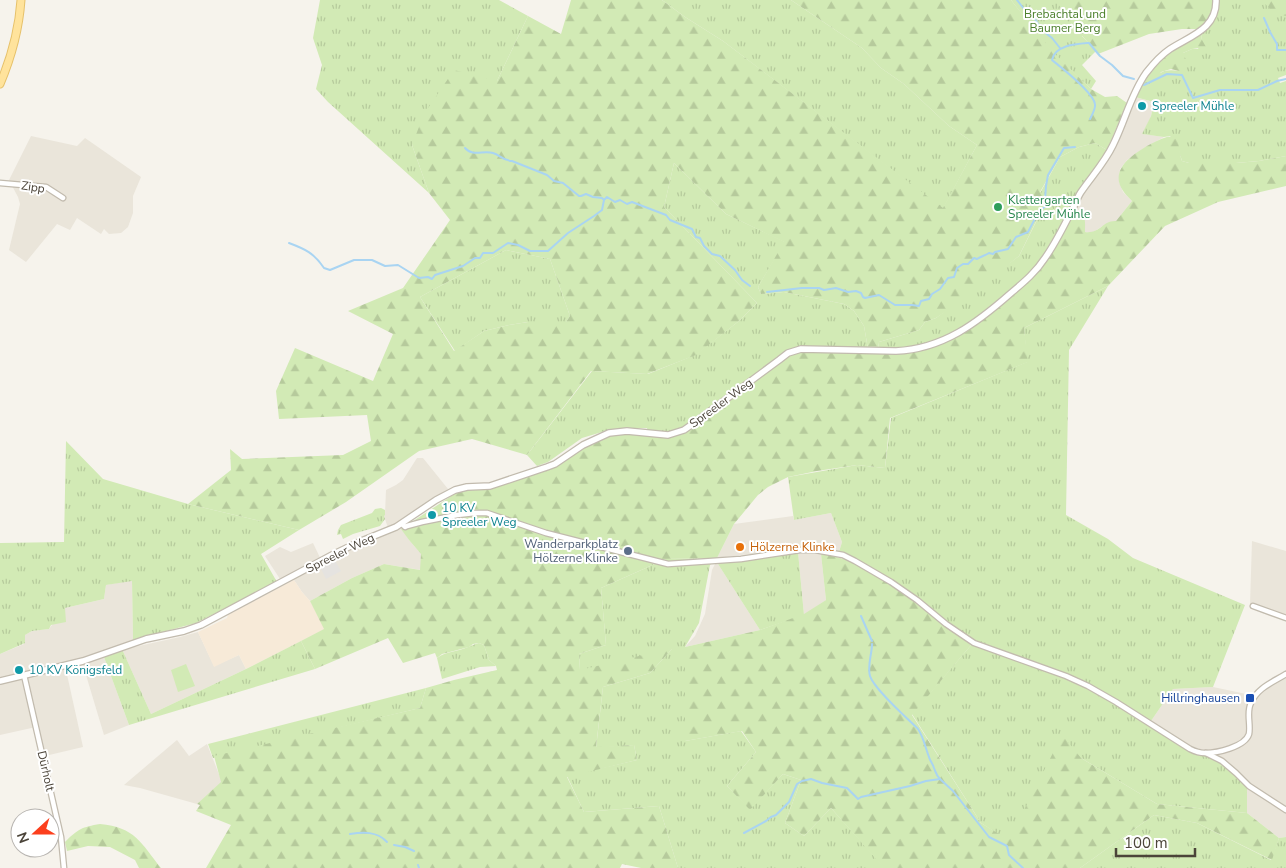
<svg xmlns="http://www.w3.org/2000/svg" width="1286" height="868" viewBox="0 0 1286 868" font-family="'Nunito Sans',sans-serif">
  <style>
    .residential { fill: #eae5da }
    .commercial { fill: #f7ead8 }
    .grass { fill: url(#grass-tufts) }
    .forest { fill: url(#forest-firs); fill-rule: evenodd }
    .pitch { fill: #d2eab5 }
    .parking { fill: #e5e3e0 }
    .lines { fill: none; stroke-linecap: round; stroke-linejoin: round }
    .stream { stroke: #a9d4f2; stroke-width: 2 }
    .minor-casing { stroke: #c2bbae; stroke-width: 7 }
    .tertiary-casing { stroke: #c2bbae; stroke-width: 8 }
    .primary-casing { stroke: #e6c16a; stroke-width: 9 }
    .minor { stroke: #fff; stroke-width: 4.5 }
    .tertiary { stroke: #fff; stroke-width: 5.5 }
    .primary { stroke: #ffe39c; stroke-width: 7 }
    .culture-dot { fill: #0f9aa8; stroke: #fff; stroke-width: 2 }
    .leisure-dot { fill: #2e9e5b; stroke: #fff; stroke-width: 2 }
    .food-dot { fill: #e8710a; stroke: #fff; stroke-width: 2 }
    .service-dot { fill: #5c6f8a; stroke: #fff; stroke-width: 2 }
    .transit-dot { fill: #1a4fb4; stroke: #fff; stroke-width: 2 }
    .labels { text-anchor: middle; stroke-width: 4; stroke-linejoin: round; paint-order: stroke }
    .park-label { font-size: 12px; fill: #4a7f2a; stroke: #fff }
    .culture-label { font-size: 12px; fill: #0d838f; stroke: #fff; text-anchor: start }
    .street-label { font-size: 12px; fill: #4b4439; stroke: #fff }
    .leisure-label { font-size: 12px; fill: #27864d; stroke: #fff; text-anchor: start }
    .service-label { font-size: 12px; fill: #4e5e75; stroke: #fff; text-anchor: end }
    .food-label { font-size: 12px; fill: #c56008; stroke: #fff; text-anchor: start }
    .transit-label { font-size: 12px; fill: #164399; stroke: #fff; text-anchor: end }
  </style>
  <defs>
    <pattern id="grass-tufts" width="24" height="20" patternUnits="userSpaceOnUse" patternTransform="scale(1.25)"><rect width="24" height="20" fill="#d2eab5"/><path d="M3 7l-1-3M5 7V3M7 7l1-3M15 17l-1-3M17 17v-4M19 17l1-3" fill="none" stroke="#b6ca9c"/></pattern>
    <pattern id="forest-firs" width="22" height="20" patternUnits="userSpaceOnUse" patternTransform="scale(1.25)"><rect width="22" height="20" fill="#d2eab5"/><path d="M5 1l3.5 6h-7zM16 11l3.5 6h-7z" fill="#b6ca9c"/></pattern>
  </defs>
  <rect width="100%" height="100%" fill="#f6f3ec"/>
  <g class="residential">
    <path d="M1135,97L1154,102L1151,116L1143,134L1164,137L1146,147L1127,160L1120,169L1119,181L1121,187L1123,192L1132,201L1116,221L1101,227L1095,231L1091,233L1085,232V226L1072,211L1094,178Z"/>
    <path d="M31,136L77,146L85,138L141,177L133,196V213L128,227L121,233L109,234L104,229L101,234L77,218L70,230L57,224L26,262L9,250L20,204L18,197L9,180Z"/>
    <path d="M417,458H423L448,489L430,501L399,524L409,540L421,554V570L384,564L352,578L310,601L302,592L294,580L292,573L280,579L265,556L280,547L291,552L313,543L323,564L364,543L389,534L388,528L384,516L385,514L386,490L396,485L403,480Z"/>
    <path d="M831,513L842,542L839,552L816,549L799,548L717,558L734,524L793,516L794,520Z"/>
    <path d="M1252,541L1286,551V617L1250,604Z"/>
    <path d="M798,552L821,554L826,600L804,615Z"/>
    <path d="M715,564H718L760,630L685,647L695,636L705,614L712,570Z"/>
    <path d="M132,580L133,640L134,647L180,637L198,632L214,666L239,655L246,669L151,714L122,649L104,657L129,725L104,735L83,665L66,670L83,747L45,756L36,727L0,735V654L24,644L25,635L32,631L49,629L65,608L104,599L106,585Z"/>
    <path d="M1286,675V837L1279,838L1247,813V786L1221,762L1209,757L1215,753L1232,749L1246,744L1250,734L1251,706L1254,698L1265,687Z"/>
    <path d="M1213,687L1251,695L1248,705L1247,732L1245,738L1242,740L1231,745L1214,750L1200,749L1185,744L1151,721L1173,689Z"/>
    <path d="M177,740L189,756L207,744L222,782L197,804L140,788L124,785Z"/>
  </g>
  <path class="commercial" d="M294,580L302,592L310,601L325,629L246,669L239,655L214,667L198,632L227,618L228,615Z"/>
  <g class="grass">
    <path d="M320,0H499L528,16L497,81L412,145L429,193L328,102L316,89L322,65L313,38Z"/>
    <path d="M662,0H791L862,48L881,68L904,84L949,126L977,145L943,209L723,41L685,17Z"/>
    <path d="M1011,0H1100L1082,36L1096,51L1082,65L1096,81L1091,89L1051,51Z"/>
    <path d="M1216,0H1286V75L1278,78L1280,83L1286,81V156L1259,161L1236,163H1189L1182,161L1178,148L1170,136L1164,137L1142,134L1151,116L1154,102L1135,97L1144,82H1149C1159,73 1164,68 1179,71L1183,53L1192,49H1198L1202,40L1201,34Z"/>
    <path d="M1095,143L1107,150L1044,256L1030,273L980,317L952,335L918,348L878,350L879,342L919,330L925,322L936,318L1019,256L1049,196L1040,193L1060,157L1079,147Z"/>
    <path d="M674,163L726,214L785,242L758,287L761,294L784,292L844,304L854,311L864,326L868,349L676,436L668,437L649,436L647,428L612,429L582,438L548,462L537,466L527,455L592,371L648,374L695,355L739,321L757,303L664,207Z"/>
    <path d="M506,250L550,259L570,316L566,322H528L509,325L484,331L455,351L420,297Z"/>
    <path d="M1108,286L1069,350L1066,515L1108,539L1133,558L1245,605L1213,687L1173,689L1151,721L1117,700L1089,684L978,643C953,630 935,610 913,594C893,579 870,568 849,555L839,552L842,542L831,513L794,520L788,477L857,465L885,468L891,418L1027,362L1024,328Z"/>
    <path d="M66,441L103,479L188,504L299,530L261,554L277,582L196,623L133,640L132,581L106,585L104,599L65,608L66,622L51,625L49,629L32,631L25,635V643L0,654V543L64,542Z"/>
    <path d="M381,508L385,510V515L384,516L385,519L380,526L353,534L343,539L341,534L337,535L338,530L341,525L372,513L375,509Z"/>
    <path d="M798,552L804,615L760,630L718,564L719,562L743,561Z"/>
    <path d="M717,558L710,565L699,623L685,647V741L741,731L756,752L727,786L750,809L783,774L801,780L785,823L804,836L831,808L885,868H678L659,806L584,812L567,776L637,760L634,745L596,748L603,687L650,673L672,649L580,671L579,654L606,645L601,588L666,559Z"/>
    <path d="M301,641L315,669L129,725L104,657L122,649L151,714L246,669Z"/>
    <path d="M479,643L484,645L489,660L496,666L480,667L442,679L437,658C446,651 458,652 468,647C472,646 474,644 479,643Z"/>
    <path d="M972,644L1043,669L1088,688L1115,703L1197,754L1209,757L1221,762L1247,786V813L1157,804L1081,758L1009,841L981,823L912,714Z"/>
    <path d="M426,688L420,708L213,758L208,744Z"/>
    <path d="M1154,815L1197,823L1271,860L1279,838L1286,837V868H1080Z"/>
  </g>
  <g class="forest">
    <path d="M571,0H662L685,17L723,41L943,208L977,145L949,126L904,84L881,68L862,48L791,0H1011L1051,50L1091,89L1105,97L1117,96L1127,103L1107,150L1095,143L1079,147L1060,157L1040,192L1049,195L1019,256L972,294L936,318L925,322L919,330L879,342L878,350L896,351L952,337L1032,275L1073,211C1087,213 1085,220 1085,232C1100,234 1103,220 1116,221L1132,201C1127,196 1121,190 1119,182C1118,177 1119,171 1122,167C1128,156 1152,142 1164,138C1168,136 1171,137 1175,137C1180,142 1179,153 1182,161L1189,163H1236L1259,161L1286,156V186L1218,202L1165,226L1108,286L1024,328L1028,362L890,418L885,468L857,465L817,471L788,477L768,487L758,495L734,524L717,558L666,559L601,588L606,645L579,654L580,670L673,648L650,673L603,687L596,747L634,745L637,760L567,777L584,812L659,806L678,868H641L622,864L620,868H206L231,825L196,811L200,805L197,804L221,782L214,756L420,708L426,688L454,680L497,670L496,666L489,660L484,645L479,643L473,644L469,647L442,654L437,658L435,653L403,663L388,638L315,669L301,641L324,629L310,601L352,578L384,564L420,570L421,554L409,540L401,529L456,493L548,469L575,452L606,437L618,434H627L658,437H672L789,355L797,352L868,349L864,326L854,311L844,304L784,292L761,294L758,287L784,242L726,214L674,163L664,207L757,303L739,321L696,355L647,374L591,371L527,455L472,439L419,451L346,502L299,530L188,504L231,470L230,449L242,459L343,455L371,441L367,415L279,419L276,391L295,348L373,381L393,334L348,311L403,288L450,220L429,193L412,145L424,114L454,70L497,81L528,16L561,34ZM506,250L550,259L570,316L566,322H528L509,325L484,331L454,351L420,297Z"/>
    <path d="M1055,0H1216L1213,16L1202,29H1182L1149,34L1098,54L1078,31Z"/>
    <path d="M1262,0H1286V16C1275,14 1269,9 1262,0Z"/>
    <path d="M1201,34L1202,40L1206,47L1192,49L1183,53L1187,62L1186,70L1179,71L1171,69L1161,72C1157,79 1153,83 1144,82L1151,70L1165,55Z"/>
    <path d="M821,554C871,559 914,604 953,632C959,636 966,640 972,644L912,715L981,823L1009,840L1062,735L1081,758L1157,804L1247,813L1279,838L1272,860L1197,823L1154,815L1080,868H884L831,808L804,836L785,823L801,780L783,774L750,810L727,786L756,752L742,731L685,741V647L760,630L804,614L826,600Z"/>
    <path d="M100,824C135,827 141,843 161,868H139L135,860L110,847L88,846L67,851L65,842C78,829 82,827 100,824Z"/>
  </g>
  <path class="pitch" d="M186,664L195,686L178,692L171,670Z"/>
  <path class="parking" d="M333,557L341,571L326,579L319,565Z"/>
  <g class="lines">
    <g class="stream">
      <path d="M1017,0L1024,9L1033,16L1042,30L1052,38L1060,48"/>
      <path d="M1264,18L1270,32L1277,44V50H1286"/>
      <path d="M1144,85L1167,74L1182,75L1193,98L1220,90H1258L1277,81L1286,79"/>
      <path d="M1090,119C1092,115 1096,108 1095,104C1093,92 1062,68 1052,60C1055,45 1076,44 1089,43L1100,56L1112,65L1123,76L1134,79"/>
      <path d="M465,148C473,157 483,150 493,153C500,155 503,161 512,161L547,175L554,181L563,183L579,196H581L586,194L593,197L602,198L603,199"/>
      <path d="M1045,200L1046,186L1048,175L1064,148L1075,147"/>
      <path d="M289,243C305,249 314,253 324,268L330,270L354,260H372L385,266L398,265L419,278L428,277L432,279L435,275L463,266L475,258H480L483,253H493L508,243L518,245L530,251H548L568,233L594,216L602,210L604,200L607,197L615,202L620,200L627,204L632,202L666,215L670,220L692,229L696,237L700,238L704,246L712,254L720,256L735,270L742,280L750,286"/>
      <path d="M767,292L802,288H819L824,290L836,288L848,292L856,291L861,293L863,297L865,298L879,295L895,305H912L919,306L921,301L929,299L932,294L940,289L948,278L954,277L957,268L963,264H968L974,258L977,259C980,257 986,255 989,253L993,254L995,252L1008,249L1016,237L1028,232L1039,211L1046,206"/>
      <path d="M861,616L872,641"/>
      <path d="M872,644C872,654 867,666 870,676C874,689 907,718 918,729C924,738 925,747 929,757C930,761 933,764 934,768C936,773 936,775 940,779"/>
      <path d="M744,833L766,821L771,817L776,815L789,802L797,784L802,781L811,779L822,783L847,788L858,799L861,797L910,786L926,781L940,779L953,791L989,837L1007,846L1009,855L1023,868"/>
      <path d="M350,834C363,832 377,831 387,842"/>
      <path d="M394,845L405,847L414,851"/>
      <path d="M418,865L419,868"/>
    </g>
    <defs>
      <g id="minor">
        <path d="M0,183L46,187L63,198"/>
        <path d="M402,524L405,527L407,526L422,522L457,515L475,513H487L546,533L668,564L741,559L800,550H815L843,555L855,561L891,582L917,600L946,624L974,643L1066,676L1088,686L1116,702L1190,749C1194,751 1199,753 1205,753C1217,753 1245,747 1249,734C1251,724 1246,712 1251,703C1257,688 1273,682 1286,674"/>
        <path d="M1253,606L1286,618"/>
        <path d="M24,675L61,837L64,868"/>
        <path d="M1206,753L1222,761L1236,773L1249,786L1286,810"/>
      </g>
      <path id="tertiary" d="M0,681L83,661L146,639L184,631L201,625L334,554L359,542L396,527L436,500L455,490L467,487L490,486L547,467L555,464L583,445L609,433L627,431L668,435L684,430L694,423L779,360L788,353L801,349L896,351C943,349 977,323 1011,293C1024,282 1036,272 1045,258C1055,244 1063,228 1071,212C1075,205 1077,198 1081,192C1092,176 1105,162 1113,145C1125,121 1131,94 1146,73C1153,64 1161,55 1170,49C1190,36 1217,29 1216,0"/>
      <path id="primary" d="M0,84C11,58 19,29 21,0"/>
    </defs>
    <use href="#minor" class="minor-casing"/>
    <use href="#tertiary" class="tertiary-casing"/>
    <use href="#primary" class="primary-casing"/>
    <use href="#minor" class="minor"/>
    <use href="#tertiary" class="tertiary"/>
    <use href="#primary" class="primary"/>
  </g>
  <g class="culture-dot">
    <circle cx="1142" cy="106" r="5"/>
    <circle cx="432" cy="515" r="5"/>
    <circle cx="19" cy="670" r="5"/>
  </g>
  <circle class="leisure-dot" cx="998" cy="207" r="5"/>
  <circle class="food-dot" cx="740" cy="547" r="5"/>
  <circle class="service-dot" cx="628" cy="551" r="5"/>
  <rect class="transit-dot" x="1245" y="693" width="10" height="10" rx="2.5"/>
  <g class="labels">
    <g class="park-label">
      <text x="1065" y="18">Brebachtal und<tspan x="1065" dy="14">Baumer Berg</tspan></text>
    </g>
    <g class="culture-label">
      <text x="1152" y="110">Spreeler Mühle</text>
      <text x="442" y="512">10 KV<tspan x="442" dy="14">Spreeler Weg</tspan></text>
      <text x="29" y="674">10 KV Königsfeld</text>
    </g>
    <g class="street-label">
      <text transform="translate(33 187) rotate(8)" y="4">Zipp</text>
      <text transform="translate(721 403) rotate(-36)" y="4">Spreeler Weg</text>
      <text transform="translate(340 553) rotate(-26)" y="4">Spreeler Weg</text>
      <text transform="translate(46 771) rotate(77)" y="4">Dürholt</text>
    </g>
    <g class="leisure-label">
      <text x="1008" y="204">Klettergarten<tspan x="1008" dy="14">Spreeler Mühle</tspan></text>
    </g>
    <g class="service-label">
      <text x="618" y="548">Wanderparkplatz<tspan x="618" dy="14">Hölzerne Klinke</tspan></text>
    </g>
    <g class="food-label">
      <text x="750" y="551">Hölzerne Klinke</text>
    </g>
    <g class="transit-label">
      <text x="1240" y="702">Hillringhausen</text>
    </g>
  </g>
  <g transform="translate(35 833) rotate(249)"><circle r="24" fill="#ffffff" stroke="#b7b4b0"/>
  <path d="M0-4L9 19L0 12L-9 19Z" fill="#fc3f1d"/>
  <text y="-8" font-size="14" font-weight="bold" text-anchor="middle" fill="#4b4439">N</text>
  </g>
  <path d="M1116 848v8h79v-8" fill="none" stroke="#4b4439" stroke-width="2.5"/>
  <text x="1124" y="848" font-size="15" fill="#4b4439" stroke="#ffffff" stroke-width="4" paint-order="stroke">100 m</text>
</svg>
